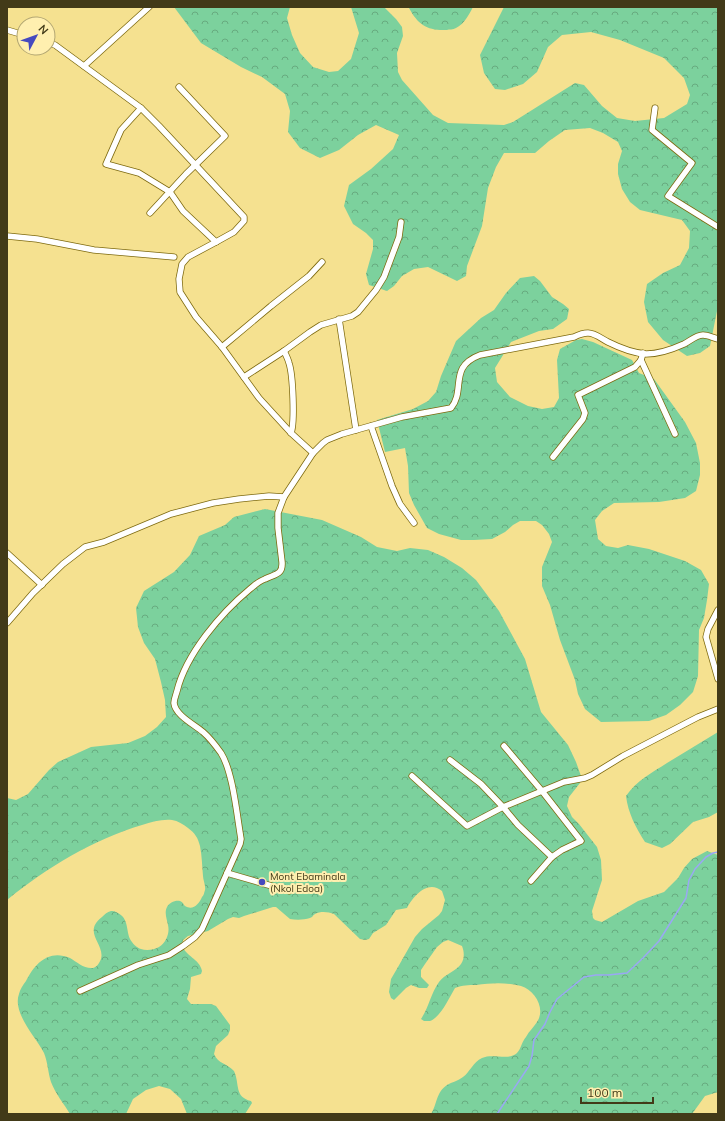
<svg xmlns="http://www.w3.org/2000/svg" width="725" height="1121" viewBox="0 0 725 1121" font-family="Mulish,sans-serif">
  <style>
    .forest { fill: url(#forest-crowns) }
    .lines { fill: none; stroke-linecap: round; stroke-linejoin: round }
    .stream { stroke: #9aa7f4; stroke-width: 1.5 }
    .street-casing { stroke: #7e6a10; stroke-width: 7 }
    .street { stroke: #fff; stroke-width: 5.5 }
    .poi-dot { fill: #464abf; stroke: #ffefaf; stroke-width: 1.5 }
    .labels { text-anchor: middle; stroke-width: 4; stroke-linejoin: round; paint-order: stroke }
    .poi-label { font-size: 10px; fill: #423a18; stroke: #ffefaf; text-anchor: start }
  </style>
  <defs>
    <pattern id="forest-crowns" width="20" height="18" patternUnits="userSpaceOnUse"><rect width="20" height="18" fill="#7cd19d"/><path d="M2 6a3 3 0 1 1 6 0M12 15a3 3 0 1 1 6 0" fill="none" stroke="#67ab7f"/></pattern>
  </defs>
  <rect width="100%" height="100%" fill="#f5e190"/>
  <g class="forest">
    <path d="M174,7H290L287,18L292,35L300,53L313,67L329,72L338,71L351,59L359,33L351,7H384L396,19L402,27L403,36L397,53L398,72L402,80L433,115L448,123L504,125L513,122L575,83L584,85L602,106L617,118L635,121L664,118L687,104L690,95L684,78L664,58L620,40L591,32L562,35L548,47L537,72L523,84L505,90L495,89L484,73L480,55L504,7H718V306L710,346L700,353L687,356L663,340L648,322L644,302L647,284L663,273L680,265L689,248L690,231L682,220L640,210L630,202L622,189L618,174V164L622,151L618,142L603,133L590,128L565,130L549,141L535,153H504L496,167L488,188L482,226L467,266L466,276L457,281L428,267L414,269L402,276L394,286L387,291L369,285L366,274L373,249V240L366,233L353,224L344,206L349,185L371,169L393,149L399,135L376,125L358,135L339,150L320,158L300,148L288,132L290,111L285,94L262,77L241,67L201,43Z"/>
    <path d="M410,7H473C469,15 464,24 456,28C453,30 449,29 447,30C428,31 418,25 409,8Z"/>
    <path d="M534,276L540,281L552,297L563,304L569,309L567,319L553,329L539,331L511,342L495,368L497,382L510,397L528,406L542,409L554,407L559,398L557,360L560,349L576,340L582,339L593,342L632,360L639,373L654,379L685,422L696,443L700,463V475L696,491L685,498L659,502L614,503L602,511L595,520L598,539L606,546L618,548L628,545L649,549L685,561L701,570L709,584L707,600L704,618L699,630L698,676L693,692L680,705L666,715L649,721L601,722L585,709L578,694L575,680L560,640L550,605L542,586V567L552,542L549,534L542,525L536,521H520L513,525L505,532L492,539L474,540H461L439,534L427,528L414,505L409,493L408,466L405,448L385,452L377,420L413,409L428,401L436,392L441,376L456,341L481,318L494,310L506,293L520,278Z"/>
    <path d="M265,509L322,520L361,537L377,547L397,551L410,548L428,550L444,557L462,568L476,580L499,611L525,659L541,712L568,745L576,762L581,776L580,783L569,797L567,806L572,817L579,824L597,847L601,860L602,880L592,911L593,918L595,920L602,922L638,901L664,892L678,878L684,868L692,859L707,851L718,855V1092L705,1096L692,1114H431C437,1105 436,1092 447,1085C452,1082 458,1081 463,1077C470,1072 473,1062 482,1058C493,1053 509,1061 517,1053C521,1049 522,1041 526,1037C529,1031 534,1027 537,1022C546,1009 535,990 521,986C504,982 492,983 476,985C468,985 463,985 455,988C449,998 441,1017 430,1021C428,1021 426,1021 424,1021L421,1019C429,1007 431,993 439,982C445,974 456,971 461,964C465,958 464,951 462,946L448,940L443,942L437,947L425,964L421,970V977L429,985L427,988H419L411,985L406,988L394,1000L391,998L389,992L391,979L398,967L415,937L422,929L439,915L442,911L445,900L442,891C428,879 413,896 407,908L396,910L386,925L373,933L369,939L365,940L360,939L334,914C328,912 321,911 315,914C312,916 313,917 310,918C304,920 296,920 290,919L276,907H273L244,916L239,918L233,917L228,919L208,931L188,936L183,940L182,945C185,956 200,959 202,971L201,974L191,977L190,989L187,999L191,1004H211L216,1006L230,1025V1030L228,1035L216,1046L214,1054C218,1064 227,1063 234,1071C240,1084 234,1097 251,1101L252,1103L245,1114H187L181,1099L170,1089L159,1086L146,1090L133,1099L126,1114H70C64,1104 55,1093 51,1082C48,1073 48,1063 44,1053C36,1037 12,1013 19,994C20,989 23,985 26,981C35,963 49,949 70,958C77,962 84,969 93,968C96,967 97,966 99,963C110,946 80,934 102,917C105,914 107,912 111,911C115,911 116,912 118,913C129,919 126,930 130,939C132,943 137,948 141,949C146,951 154,950 159,947C166,943 170,933 168,925C167,919 164,913 167,907C169,903 175,900 180,901C183,902 183,904 185,906C193,911 199,904 202,897C204,895 204,893 205,890C206,886 203,880 203,876C202,866 202,856 200,846C198,838 195,833 188,828C183,824 178,821 172,820C162,819 152,822 142,825C94,839 46,868 7,900V798L16,800L28,794L49,770L58,762L91,747L128,743L145,736L157,727L166,717L165,700L161,682L155,659L144,643L138,627L136,608L144,591L174,572L190,555L199,536L225,525L234,517Z"/>
    <path d="M718,732V812L709,817L693,822L670,844L662,848L645,842C636,828 628,813 626,796C636,781 653,772 667,763C684,753 701,742 718,732Z"/>
  </g>
  <g class="lines">
    <path class="stream" d="M497,1114L529,1066L532,1056L534,1040L545,1024L550,1012L557,999L584,977L596,975H608L627,973L643,958L659,941L686,898L689,880L695,869L706,857L713,853L718,852"/>
    <defs>
      <g id="street">
        <path d="M7,30L24,35"/>
        <path d="M48,43L55,45L141,108L159,126L244,217V221L234,232L216,242"/>
        <path d="M84,66L149,7"/>
        <path d="M141,108L121,130L106,164L139,173L170,192L183,211L216,242L188,257L182,264L179,279L180,292L196,317L222,347L259,398L291,433L313,453L323,443L327,440L342,434L402,417L451,408C466,390 448,367 480,355L574,337C578,335 584,333 588,333C595,333 602,339 608,342C620,348 632,353 646,354C658,354 673,349 684,344C690,341 696,335 703,335C708,335 713,338 718,339"/>
        <path d="M655,108L652,130L692,163L668,196L718,227"/>
        <path d="M150,213L186,174L225,136L179,87"/>
        <path d="M7,236L37,239L94,250L174,257"/>
        <path d="M339,319L356,430"/>
        <path d="M222,347L271,306L309,276L322,262"/>
        <path d="M284,351C286,355 288,359 289,363C293,375 295,422 291,433"/>
        <path d="M641,360L675,434"/>
        <path d="M244,377L284,351L310,332L321,325L352,316L358,312L376,290L384,277L399,237L401,222"/>
        <path d="M371,426L392,486L400,504L414,523"/>
        <path d="M553,457L583,419L585,413L578,395L635,367L641,360L643,353"/>
        <path d="M7,553L42,585"/>
        <path d="M718,610L708,629L706,637L718,679"/>
        <path d="M7,623L33,593L63,564L85,547L104,542L171,514L213,503L239,499L269,496L284,497"/>
        <path d="M504,746L542,791L581,841L562,850L552,857L531,881"/>
        <path d="M450,760L481,784L503,807L518,825L552,857"/>
        <path d="M412,776L467,826L503,807L564,782L585,778L592,775L623,756L698,717L718,709"/>
        <path d="M227,873L289,891"/>
        <path d="M80,991L138,965L169,955L183,946L195,937L202,929L240,844L241,839C237,816 233,772 221,753C216,746 210,738 203,732C195,725 175,715 174,703C174,699 176,695 177,691C186,654 221,613 250,589C255,585 259,581 265,579C275,574 283,575 282,562L278,528V513L284,497L313,453"/>
      </g>
    </defs>
    <use href="#street" class="street-casing"/>
    <use href="#street" class="street"/>
  </g>
  <circle class="poi-dot" cx="262" cy="882" r="4"/>
  <g class="labels">
    <g class="poi-label">
      <text x="270" y="880">Mont Ebaminala<tspan x="270" dy="12">(Nkol Edoa)</tspan></text>
    </g>
  </g>
  <rect width="725" height="1121" fill="none" stroke="#423a18" stroke-width="16"/>
  <g transform="translate(36 36) rotate(49)"><circle r="19" fill="#ffefaf" stroke="#b3a773"/>
  <path d="M0-3L7 15L0 10L-7 15Z" fill="#464abf"/>
  <text y="-6" font-size="11" font-weight="bold" text-anchor="middle" fill="#423a18">N</text>
  </g>
  <path d="M581 1097v6h72v-6" fill="none" stroke="#423a18" stroke-width="2"/>
  <text x="587" y="1097" font-size="12" fill="#423a18" stroke="#ffefaf" stroke-width="3" paint-order="stroke">100 m</text>
</svg>
